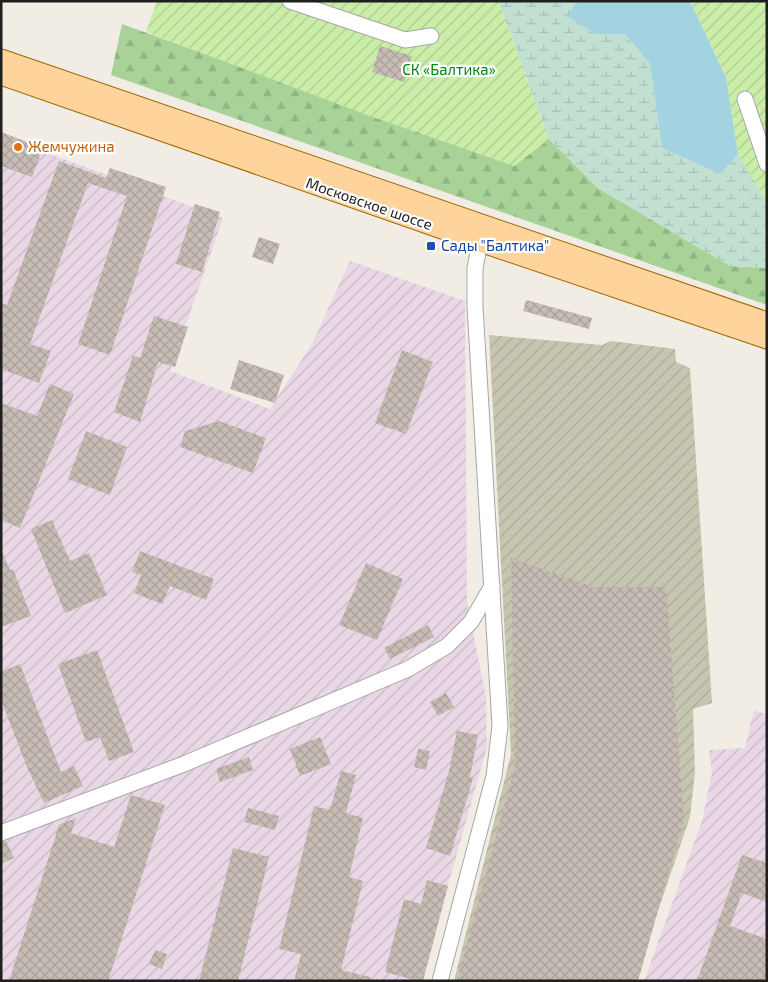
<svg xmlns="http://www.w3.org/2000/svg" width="768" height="982" viewBox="0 0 768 982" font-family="'Exo 2',sans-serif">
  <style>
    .industrial { fill: url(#industrial-furrows) }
    .construction { fill: url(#construction-furrows) }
    .forest { fill: url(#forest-firs) }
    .wetland { fill: url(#wetland-marsh) }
    .garden { fill: url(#garden-furrows) }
    .water { fill: #a3d3e1 }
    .building { fill: url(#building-cross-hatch) }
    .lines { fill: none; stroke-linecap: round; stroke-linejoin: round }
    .minor-casing { stroke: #a6a6a6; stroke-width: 17 }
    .major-casing { stroke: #9b6800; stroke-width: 21 }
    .minor { stroke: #fff; stroke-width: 15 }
    .major { stroke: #ffd49c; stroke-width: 19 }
    .food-dot { fill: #e8710a; stroke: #fff; stroke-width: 2 }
    .transit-dot { fill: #1a4fb4; stroke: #fff; stroke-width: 2 }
    .labels { text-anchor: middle; stroke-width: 4.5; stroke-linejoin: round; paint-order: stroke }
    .park-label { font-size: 15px; fill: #058510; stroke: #fff }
    .food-label { font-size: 15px; fill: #c56008; stroke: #fff; text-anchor: start }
    .street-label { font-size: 15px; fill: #1f1f1f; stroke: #fff }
    .transit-label { font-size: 15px; fill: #164399; stroke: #fff; text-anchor: start }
  </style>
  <defs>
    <pattern id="industrial-furrows" width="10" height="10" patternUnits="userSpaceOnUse" patternTransform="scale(1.25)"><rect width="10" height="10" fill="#ead7e6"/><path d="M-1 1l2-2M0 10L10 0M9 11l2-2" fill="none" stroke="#c8b8c5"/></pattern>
    <pattern id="construction-furrows" width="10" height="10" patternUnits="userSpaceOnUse" patternTransform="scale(1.25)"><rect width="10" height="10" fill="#c6c6b0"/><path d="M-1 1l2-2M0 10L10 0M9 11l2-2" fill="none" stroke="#aaaa97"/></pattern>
    <pattern id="forest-firs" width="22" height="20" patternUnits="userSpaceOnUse" patternTransform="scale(1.25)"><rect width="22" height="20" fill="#a9d298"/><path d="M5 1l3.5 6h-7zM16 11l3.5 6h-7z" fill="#91b483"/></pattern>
    <pattern id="wetland-marsh" width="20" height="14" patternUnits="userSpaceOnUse" patternTransform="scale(1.25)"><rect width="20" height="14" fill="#c1e0d2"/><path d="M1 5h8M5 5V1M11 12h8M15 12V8" fill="none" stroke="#a5c0b4"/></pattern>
    <pattern id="garden-furrows" width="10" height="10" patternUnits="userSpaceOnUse" patternTransform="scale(1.25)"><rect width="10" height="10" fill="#caeda8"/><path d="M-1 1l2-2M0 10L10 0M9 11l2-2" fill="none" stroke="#adcb90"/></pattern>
    <pattern id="building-cross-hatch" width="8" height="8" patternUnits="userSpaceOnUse" patternTransform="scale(1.25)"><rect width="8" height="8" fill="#c6bcb4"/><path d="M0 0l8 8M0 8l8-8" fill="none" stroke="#aaa19a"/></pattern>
  </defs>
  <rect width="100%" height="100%" fill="#f1ede5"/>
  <g class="industrial">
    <path d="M1,136L223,218L170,371L270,409L312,344L350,261L465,301L467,602L486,697L487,747L421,981H1Z"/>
    <path d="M754,710L767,715V981H644L702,821L712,772L709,750L745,748Z"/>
  </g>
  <path class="construction" d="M489,335L602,345L611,341L675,349L676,362L690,368L712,703L693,709L695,773L690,817L634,981H454L511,754Z"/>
  <path class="forest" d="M122,24L514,166L549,139L598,188L730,266L767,268V305L111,75Z"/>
  <path class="wetland" d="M498,1H577L569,16L595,34H625L650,64L662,148L720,174L738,154L767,201V268L730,266L598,188L549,139Z"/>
  <g class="garden">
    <path d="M157,1H498L549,139L514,166L367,115L146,32Z"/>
    <path d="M690,1H767V201L738,154L726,78Z"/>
  </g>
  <path class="water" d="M577,1H690L726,78L738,154L720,174L662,148L650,64L625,34H595L568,16Z"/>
  <g class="building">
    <path d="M380,46L412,56L404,82L372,72Z"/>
    <path d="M1,132L43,148L32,177L1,166Z"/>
    <path d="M59,161L106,178L110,168L166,187L110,355L78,344L127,196L88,183L30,344L51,351L39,383L1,369V303L7,305Z"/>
    <path d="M195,204L220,212L202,272L176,264Z"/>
    <path d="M259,237L280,244L273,264L252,257Z"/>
    <path d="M526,300L592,318L589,329L523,311Z"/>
    <path d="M154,316L188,327L175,367L158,362L140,422L114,412L133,356L140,358Z"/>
    <path d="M402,350L433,362L406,434L375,423Z"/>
    <path d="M239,360L284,375L275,403L230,389Z"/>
    <path d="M50,384L74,394L20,528L1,520V403L37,416Z"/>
    <path d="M219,421L266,438L253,473L180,447L185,431Z"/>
    <path d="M86,431L127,447L110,495L68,479Z"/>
    <path d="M52,520L70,561L89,553L107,595L65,613L31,529Z"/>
    <path d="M1,549L10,570L13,569L31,616L1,627Z"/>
    <path d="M140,551L214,579L206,600L170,586L162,604L134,593L141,575L132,572Z"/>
    <path d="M511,558L593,587H666L684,819L638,981H457L515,766Z"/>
    <path d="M366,563L403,579L377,640L339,625Z"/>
    <path d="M428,625L434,637L390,659L384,648Z"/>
    <path d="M97,650L134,752L109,761L100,737L86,742L58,664Z"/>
    <path d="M20,664L61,772L74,766L83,786L44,803L27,767L1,700V672Z"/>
    <path d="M446,693L454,707L438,716L430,702Z"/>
    <path d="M457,731L478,735L470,777L473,778L450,856L426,848L449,771Z"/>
    <path d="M320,737L331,764L300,776L290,749Z"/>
    <path d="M418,749L430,751L426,770L414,767Z"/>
    <path d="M249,757L253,770L220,782L216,769Z"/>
    <path d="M341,771L356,775L346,813L363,818L349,877L363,881L341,970L370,977V981H294L301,954L279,949L314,806L330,810Z"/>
    <path d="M131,795L165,805L108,981H9L59,825L76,818L71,833L114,847Z"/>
    <path d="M248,808L279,816L275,830L244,822Z"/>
    <path d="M6,841L14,858L1,864V842Z"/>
    <path d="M233,848L269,857L238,981H199Z"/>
    <path d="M742,855L767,863V902L742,893L730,926L767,939V981H697Z"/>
    <path d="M427,880L448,886L423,981H418L385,972L404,899L421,904Z"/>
    <path d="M155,950L167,954L162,969L149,964Z"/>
  </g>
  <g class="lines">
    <defs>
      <g id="minor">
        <path d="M290,1L405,40L431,36"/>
        <path d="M745,99L767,164"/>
        <path d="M1,833L184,764L408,669L447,646L471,622L492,586"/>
        <path d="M440,981L494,776L500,726L475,307V268L480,242"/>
      </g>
      <g id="major">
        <path d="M1,59L767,322"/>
        <path d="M1,75L465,237L767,339"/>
      </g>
    </defs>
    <use href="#minor" class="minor-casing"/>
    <use href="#major" class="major-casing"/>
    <use href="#minor" class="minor"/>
    <use href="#major" class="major"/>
  </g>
  <circle class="food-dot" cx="18" cy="147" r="5"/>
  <rect class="transit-dot" x="426" y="241" width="10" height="10" rx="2.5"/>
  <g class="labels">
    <g class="park-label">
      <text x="449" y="75">СК «Балтика»</text>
    </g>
    <g class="food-label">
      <text x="28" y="152">Жемчужина</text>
    </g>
    <g class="street-label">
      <text transform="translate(369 204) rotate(19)" y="5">Московское шоссе</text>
    </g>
    <g class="transit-label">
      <text x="441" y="251">Сады "Балтика"</text>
    </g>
  </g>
  <rect width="768" height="982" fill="none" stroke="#1f1f1f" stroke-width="5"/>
</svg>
